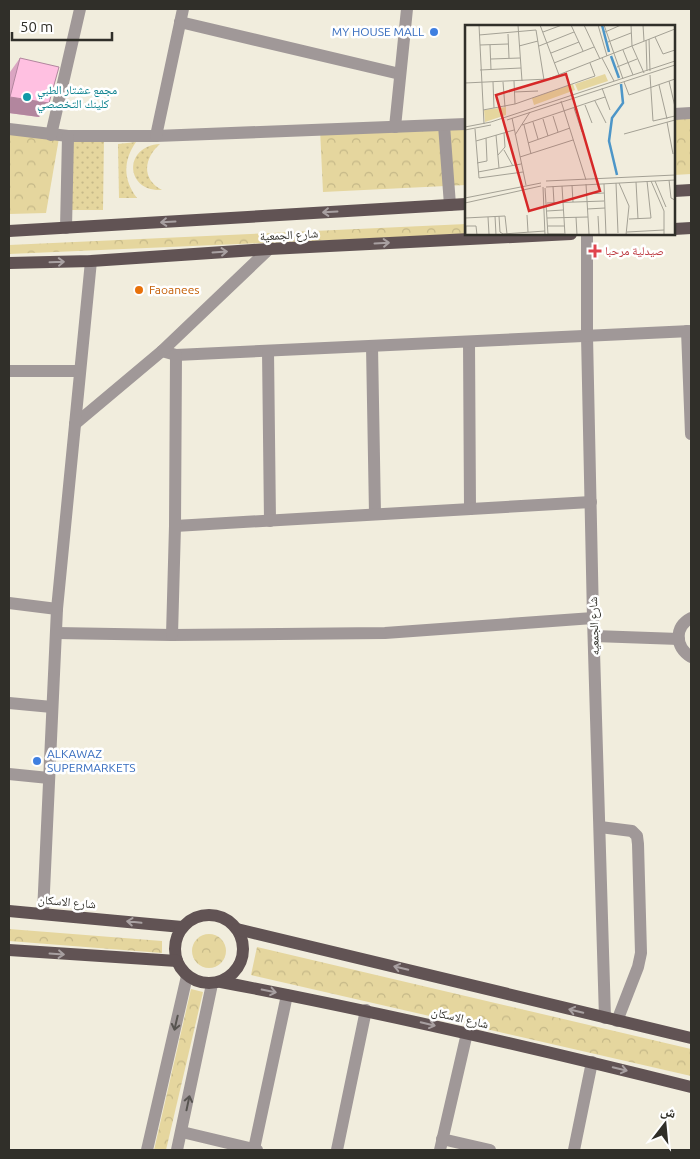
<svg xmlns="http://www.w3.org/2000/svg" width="700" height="1159" viewBox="0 0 700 1159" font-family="Ubuntu,'Noto Naskh Arabic',sans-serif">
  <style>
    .grass { fill: url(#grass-dots) }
    .park { fill: url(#park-crowns) }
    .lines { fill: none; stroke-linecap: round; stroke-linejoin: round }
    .minor { stroke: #a09898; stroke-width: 12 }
    .major { stroke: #615354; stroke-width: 12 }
    .wall { fill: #dba5c2 }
    .shaded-wall { fill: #b2869e }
    .building { fill: #ffc0e1; stroke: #b2869e }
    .oneway { stroke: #a8a0a1 }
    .oneway2 { stroke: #575450 }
    .shop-dot { fill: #3f7fe0; stroke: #fff; stroke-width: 2 }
    .culture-dot { fill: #0f9aa8; stroke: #fff; stroke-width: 2 }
    .health-dot { fill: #e0444e; stroke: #fff; stroke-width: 2 }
    .food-dot { fill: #e8710a; stroke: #fff; stroke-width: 2 }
    .labels { text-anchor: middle; stroke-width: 5; stroke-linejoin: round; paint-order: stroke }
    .shop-label { font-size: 12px; fill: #366cbe; stroke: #fff; text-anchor: end }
    .culture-label { font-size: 12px; fill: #0d838f; stroke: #fff; text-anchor: start }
    .street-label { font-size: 12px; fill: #302f29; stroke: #fff }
    .health-label { font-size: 12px; fill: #be3a42; stroke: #fff; text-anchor: start }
    .food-label { font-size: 12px; fill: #c56008; stroke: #fff; text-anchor: start }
    .inset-river { fill: none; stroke: #4d96c8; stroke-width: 2.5 }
    .inset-road { fill: none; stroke: #a4a195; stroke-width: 1 }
    .view { fill: #d62828; fill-opacity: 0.15; stroke: #d62828; stroke-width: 2.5 }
    .inset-edge { fill: none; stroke: #302f29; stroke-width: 2.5 }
  </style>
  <defs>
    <pattern id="grass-dots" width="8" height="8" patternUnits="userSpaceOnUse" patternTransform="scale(1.25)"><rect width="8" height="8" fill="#e5d69e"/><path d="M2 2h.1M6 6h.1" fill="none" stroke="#c5b888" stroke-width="1.8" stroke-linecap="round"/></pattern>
    <pattern id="park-crowns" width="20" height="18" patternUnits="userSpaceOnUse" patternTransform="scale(1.25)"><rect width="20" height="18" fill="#e5d69e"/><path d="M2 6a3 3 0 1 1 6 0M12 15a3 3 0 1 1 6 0" fill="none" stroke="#c5b888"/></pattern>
  </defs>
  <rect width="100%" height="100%" fill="#f1eddd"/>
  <g class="grass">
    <path d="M71,136L104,137L103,210H70Z"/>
    <path d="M136,142C123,161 123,179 137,198H119L118,144Z"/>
    <path d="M160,144C144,158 141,179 162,190C125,192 123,146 160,144Z"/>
  </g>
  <g class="park">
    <path d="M691,110V174L674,175V111Z"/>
    <path d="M466,121V185L323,192L320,129Z"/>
    <path d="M9,130L59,138L46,213L9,214Z"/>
    <path d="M466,224V234H472L9,254V245Z"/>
    <path d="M9,929L162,941V953L9,941Z"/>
    <circle cx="209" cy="951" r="17"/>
    <path d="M257,947L691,1049V1076L251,975Z"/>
    <path d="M191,989L203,992L166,1150H154Z"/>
  </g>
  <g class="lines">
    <g class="minor">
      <path d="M180,22L400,74"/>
      <path d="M674,114L691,113"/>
      <path d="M444,125L450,205"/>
      <path d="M395,127L407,9"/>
      <path d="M9,129L68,136H156L466,124"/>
      <path d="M51,135L80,9"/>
      <path d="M156,136L183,9"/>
      <path d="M66,228L68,136"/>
      <path d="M587,234V336L593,618L605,1018"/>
      <path d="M687,331L691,434"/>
      <path d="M469,342L470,509"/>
      <path d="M372,346L375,514"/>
      <path d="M162,351L176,355L691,331"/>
      <path d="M268,351L270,521"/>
      <path d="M9,371H80"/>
      <path d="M75,424L162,351L269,249"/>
      <path d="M175,526L591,502"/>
      <path d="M9,603L57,609"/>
      <path d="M691,618C674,627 675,647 691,657"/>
      <path d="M56,633L172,635L385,633L593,618"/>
      <path d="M172,635L175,526L176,355"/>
      <path d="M594,636L679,639"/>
      <path d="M9,703L52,707"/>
      <path d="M9,774L49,778"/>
      <path d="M600,827L632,831L637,836L638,844L641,953L638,967L617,1021"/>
      <path d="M43,913L57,609L91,261"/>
      <path d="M182,1132L257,1150"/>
      <path d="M442,1139L490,1150"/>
      <path d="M254,1149L287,995"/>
      <path d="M147,1150L187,976"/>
      <path d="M177,1150L212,984"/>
      <path d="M337,1150L366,1010"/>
      <path d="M440,1150L467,1033"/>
      <path d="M574,1150L592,1062"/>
    </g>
    <g class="major">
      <path d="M674,191L691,190"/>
      <path d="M674,229L691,228"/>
      <path d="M9,231L466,204"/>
      <path d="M9,263L91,261L269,249L571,234"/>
      <path d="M9,911L182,927"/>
      <circle cx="209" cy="949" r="34"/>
      <path d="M237,929L691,1038"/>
      <path d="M9,950L177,961"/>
      <path d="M221,982C379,1012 535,1048 691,1087"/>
    </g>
  </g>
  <path class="wall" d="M20,58L49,103L39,117L9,113V76L10,72Z"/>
  <path class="shaded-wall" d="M10,97L49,103L39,117L9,113V99Z"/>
  <path class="building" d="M20,58L59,67L49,103L10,97Z"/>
  <defs><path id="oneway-shaft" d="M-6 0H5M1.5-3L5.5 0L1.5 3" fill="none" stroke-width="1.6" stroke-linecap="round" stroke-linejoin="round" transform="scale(1.25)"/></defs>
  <g class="oneway">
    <use href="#oneway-shaft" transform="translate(330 212) rotate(177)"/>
    <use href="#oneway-shaft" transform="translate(168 222) rotate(177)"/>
    <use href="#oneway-shaft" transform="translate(382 243) rotate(-3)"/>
    <use href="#oneway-shaft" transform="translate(220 252) rotate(-4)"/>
    <use href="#oneway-shaft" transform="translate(57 262) rotate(-2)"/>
    <use href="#oneway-shaft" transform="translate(134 922) rotate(-174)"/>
    <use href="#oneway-shaft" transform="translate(57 954) rotate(4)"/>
    <use href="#oneway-shaft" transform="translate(401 968) rotate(-166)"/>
    <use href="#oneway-shaft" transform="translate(269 991) rotate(11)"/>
    <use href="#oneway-shaft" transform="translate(576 1011) rotate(-166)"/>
    <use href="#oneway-shaft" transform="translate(428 1024) rotate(13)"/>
    <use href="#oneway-shaft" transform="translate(620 1069) rotate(14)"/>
  </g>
  <g class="oneway2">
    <use href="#oneway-shaft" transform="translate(176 1023) rotate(103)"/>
    <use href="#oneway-shaft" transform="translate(188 1103) rotate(-78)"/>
  </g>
  <g class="shop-dot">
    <circle cx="434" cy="32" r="5"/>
    <circle cx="37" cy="761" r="5"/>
  </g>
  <circle class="culture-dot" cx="27" cy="97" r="5"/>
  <path class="health-dot" d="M592.5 243.5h5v5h5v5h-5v5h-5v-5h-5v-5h5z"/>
  <circle class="food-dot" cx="139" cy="290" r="5"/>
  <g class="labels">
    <g class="shop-label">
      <text x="424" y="36">MY HOUSE MALL</text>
      <text x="47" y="758" text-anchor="start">ALKAWAZ<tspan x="47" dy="14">SUPERMARKETS</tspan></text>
    </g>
    <g class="culture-label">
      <text x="37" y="94">مجمع عشتار الطبي<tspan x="37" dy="14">كلينك التخصصي</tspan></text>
    </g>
    <g class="street-label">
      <text transform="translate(289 235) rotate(-3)" y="4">شارع الجمعية</text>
      <text transform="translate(594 626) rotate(-92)" y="4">شارع الجمعيه</text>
      <text transform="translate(67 902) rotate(5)" y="4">شارع الاسكان</text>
      <text transform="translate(460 1018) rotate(13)" y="4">شارع الاسكان</text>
    </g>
    <g class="health-label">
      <text x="605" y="255">صيدلية مرحبا</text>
    </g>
    <g class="food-label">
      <text x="149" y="294">Faoanees</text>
    </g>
  </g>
  <g transform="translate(465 25)">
    <rect width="210" height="210" fill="#f1eddd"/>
    <path d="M140,49L143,56L113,66L110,59ZM108,59L110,65L69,80L67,73ZM41,82V90L20,97L19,85Z" fill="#e5d69e"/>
    <path class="inset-river" d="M137,0L144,27M146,31L154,53M152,150L144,116L147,93L158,78L156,59"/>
    <path class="inset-road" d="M14,0L19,99M53,0L57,56M75,0L94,50M106,0L118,26M119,0L135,34M133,0L142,31M139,0L158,54M166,0L167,21L179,48M178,0L179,16M78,7L97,0M140,7L156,0M43,9L44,33M14,10L71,5L79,55M190,12L198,29L210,25M184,14L185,46M181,15L182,46M143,17L166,8M15,20L43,19M25,20L26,45M54,21L73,16M74,21L109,7M158,25L168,50M86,28L114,17M137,33L149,56M26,34L55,33M89,38L129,22M152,42L172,34M15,45L56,43M185,50L188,96L210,91M49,56L50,79M204,56L210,82M28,57L29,83M38,57L40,82M159,57L164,70L210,54M0,58L83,54L210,4M194,60L202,94M137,63L145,85M49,67L73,66M96,76L121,155M130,76L141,98M120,80L127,98M109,83L117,107M18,85L50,79L130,51L125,38M88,91L93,107M47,93L61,160M78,94L83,111M42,95L210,40M68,97L73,114M202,97L208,129M57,100L140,72M59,100L66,129M0,102L26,97L210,36M10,104L14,153L58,147M0,105L26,100M159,109L210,95M31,110L34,143M50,110L65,87M11,116L49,105M63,118L105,103M39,125L48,141M33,130L40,122L39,108M55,132L108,115M12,138L22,136L21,113M13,147L56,139M204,155L206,173L210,175M81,156L210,150M186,156L199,186V210M190,156L201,182M171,157L173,194M151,158L153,208M154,158L164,181L161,210M121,159L124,209M139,159L141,210M107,160L108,177M88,161L89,178M97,161L100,210M78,162L80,210M81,162L210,155M80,163L83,210M122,169L139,168M0,173L76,158M0,178L76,161M82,178L139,176M122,184L140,183M82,186L98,185M62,190L63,207M30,191L31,210M34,191L35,207L38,209L80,206M133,191L134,209M23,192L24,209M111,192L112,210M0,193L40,191L42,209M82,193L123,192M164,194L186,193L182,156M83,201H99M162,207L199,205M83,209H99M1,210V201H11L12,210M115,210H157"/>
    <path class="view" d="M101,49L135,166L64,186L31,70Z"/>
    <rect width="210" height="210" class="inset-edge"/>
  </g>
  <rect width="700" height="1159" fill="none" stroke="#302f29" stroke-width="20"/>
  <g transform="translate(665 1124) rotate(16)" stroke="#ffffff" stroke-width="4" paint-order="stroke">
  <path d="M0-4L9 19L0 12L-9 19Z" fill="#302f29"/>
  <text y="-8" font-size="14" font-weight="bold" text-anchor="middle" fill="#302f29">ش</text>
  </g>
  <path d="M12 32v8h100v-8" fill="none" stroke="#302f29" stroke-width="2.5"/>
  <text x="20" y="32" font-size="15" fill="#302f29" stroke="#ffffff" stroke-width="4" paint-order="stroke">50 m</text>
</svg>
